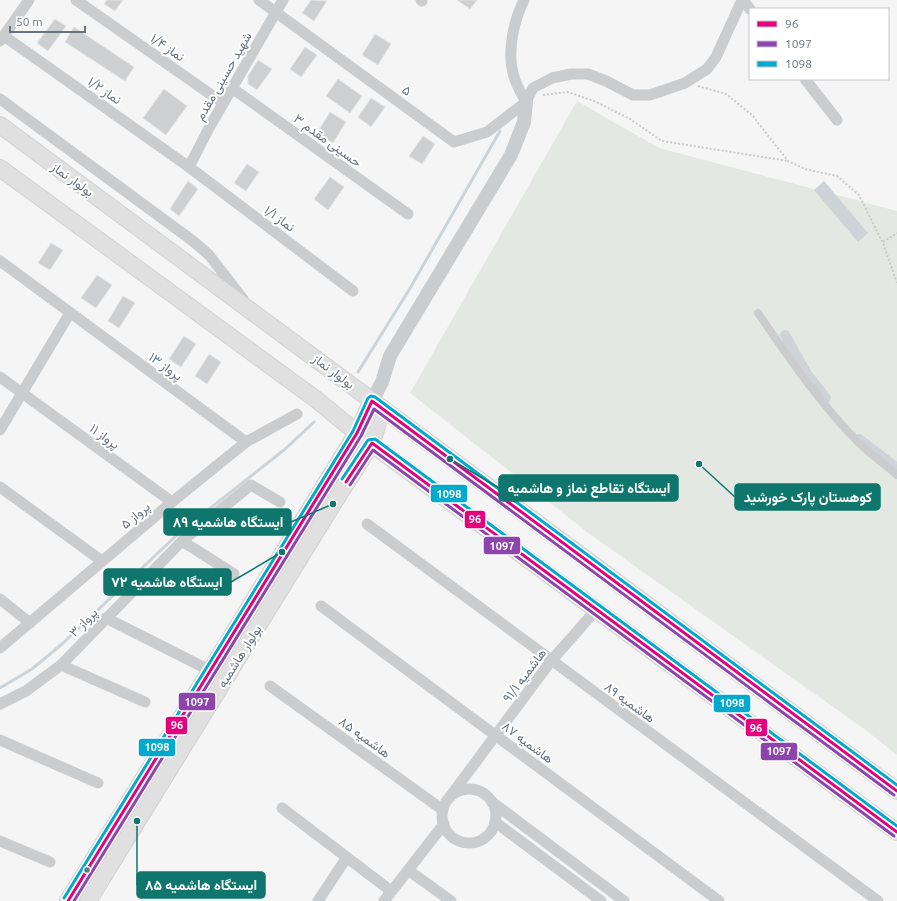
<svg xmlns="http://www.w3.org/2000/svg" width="897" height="901" viewBox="0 0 897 901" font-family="Ubuntu,Vazirmatn,sans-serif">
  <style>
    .green { fill: #e4e8e3 }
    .water { fill: #cdd3d7 }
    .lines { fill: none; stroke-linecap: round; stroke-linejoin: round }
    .stream { stroke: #cdd3d7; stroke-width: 3 }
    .canal { stroke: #cdd3d7; stroke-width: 10 }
    .building { fill: #cecfd0; stroke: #e4e4e4 }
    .secondary-casing { stroke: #d1d2d3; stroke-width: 18 }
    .path { stroke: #c9caca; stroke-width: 2; stroke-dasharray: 2 2; stroke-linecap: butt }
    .pedestrian { stroke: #cbccce; stroke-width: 8 }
    .minor { stroke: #cbccce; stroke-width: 11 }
    .tertiary { stroke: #cbccce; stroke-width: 14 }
    .secondary { stroke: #e0e0e1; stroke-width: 16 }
    .bus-1-casing { stroke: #fff; stroke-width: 6 }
    .bus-2-casing { stroke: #fff; stroke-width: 6 }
    .bus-3-casing { stroke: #fff; stroke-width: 6 }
    .bus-1 { stroke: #e5007d; stroke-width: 3 }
    .bus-2 { stroke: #8e44ad; stroke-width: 3 }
    .bus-3 { stroke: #00a9ce; stroke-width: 3 }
    .bus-dot { fill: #687382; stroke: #fff; stroke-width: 1.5 }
    .labels { text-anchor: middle; stroke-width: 4; stroke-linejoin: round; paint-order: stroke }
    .street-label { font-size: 13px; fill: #687382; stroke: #fff }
    .leader { fill: none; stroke: #0f766e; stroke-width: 1.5 }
    .callout-dot { fill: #0f766e; stroke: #fff; stroke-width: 1.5 }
    .callout { fill: #0f766e; stroke: #0f766e; stroke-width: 1.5 }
    .callout-label { font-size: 14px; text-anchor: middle; font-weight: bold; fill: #fff }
    .line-badge { stroke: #fff; stroke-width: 1.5 }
    .badge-label { font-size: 11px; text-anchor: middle; font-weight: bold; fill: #fff }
  </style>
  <rect width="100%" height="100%" fill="#f5f5f5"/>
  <path class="green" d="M577,101L659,148L897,211V755L867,731L591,535L410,393Z"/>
  <path class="water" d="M824,181L868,233L858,242L814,190Z"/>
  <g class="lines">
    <g class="stream">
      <path d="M358,372L409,290L500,131"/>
      <path d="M0,688L32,669L62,644L180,532L284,450L314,422"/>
    </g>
    <g class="canal">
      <path d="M785,335L807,374L826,398"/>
      <path d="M859,439L897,468"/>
    </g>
  </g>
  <g class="building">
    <path d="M107,0H123L115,11L104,4Z"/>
    <path d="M311,0L327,1L314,21L302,13Z"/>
    <path d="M457,0H477L470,9Z"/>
    <path d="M55,19L66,26L48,51L37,43Z"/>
    <path d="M74,27L134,67L125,81L65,42Z"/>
    <path d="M375,34L391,44L378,65L362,55Z"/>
    <path d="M305,47L317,55L301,77L290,69Z"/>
    <path d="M258,60L272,69L257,90L248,84V76Z"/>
    <path d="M338,79L362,96L350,113L326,96Z"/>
    <path d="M164,89L187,106L166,135L143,118Z"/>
    <path d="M371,98L385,107L371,127L358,117Z"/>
    <path d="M330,112L346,122L333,143L317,133Z"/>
    <path d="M423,136L435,144L422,164L409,156Z"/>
    <path d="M247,164L259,172L246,191L234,183Z"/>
    <path d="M330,177L344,187L328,210L314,199Z"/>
    <path d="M188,181L198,189L179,216L170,209Z"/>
    <path d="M51,243L63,250L50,270L38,263Z"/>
    <path d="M97,275L112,285L96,308L81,298Z"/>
    <path d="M123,296L135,303L119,328L108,321Z"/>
    <path d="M184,336L196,344L181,367L169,359Z"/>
    <path d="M209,354L221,362L207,384L195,376Z"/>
  </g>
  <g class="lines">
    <defs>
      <g id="secondary">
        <path d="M0,125C301,345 598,569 897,791"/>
        <path d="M0,168L317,400L357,433L897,832"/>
        <path d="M68,901L357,433L372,401"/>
        <path d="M88,901L333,504L372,443L382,409"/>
      </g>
    </defs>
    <use href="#secondary" class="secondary-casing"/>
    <g class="path">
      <path d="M698,86L726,94L752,115L788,161L805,169L837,176L859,195L883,243L897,283"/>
      <path d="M543,95L568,92L594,101L630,119L662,141L788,161"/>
      <path d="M883,242L897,233"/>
    </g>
    <path class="pedestrian" d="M758,313C790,359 820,404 859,443C871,455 885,464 897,475"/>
    <g class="minor">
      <path d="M76,0L223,103"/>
      <path d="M259,0L454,142L487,132L526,102L533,88L552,78L571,74H588L606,81L633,95H650L685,83L707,69L716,57L742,0"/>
      <path d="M421,0L422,1"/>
      <path d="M524,0C514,20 507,51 513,73C515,83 521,93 526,102"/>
      <path d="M743,0L750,9"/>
      <path d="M4,36L189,167L353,291"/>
      <path d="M0,41L29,0"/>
      <path d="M805,79L837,120"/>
      <path d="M232,88L408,214"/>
      <path d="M0,99L193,241L209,255L243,299"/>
      <path d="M189,167L209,128L283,0"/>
      <path d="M0,261L246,442"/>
      <path d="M0,377L172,502"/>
      <path d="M0,430L70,313"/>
      <path d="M0,487L102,561"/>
      <path d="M367,524L878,901"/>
      <path d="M182,541L234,574"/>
      <path d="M0,599L30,623"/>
      <path d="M321,606L719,901"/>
      <path d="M106,618L209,670"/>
      <path d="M0,648L172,502L246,442L297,414"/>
      <path d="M61,665L145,702"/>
      <path d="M270,686L443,810"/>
      <path d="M0,704L26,691L61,665L182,541L251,485L280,502"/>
      <path d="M0,740L98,783"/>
      <circle cx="469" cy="816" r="27"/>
      <path d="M449,798L551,661L596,610"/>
      <path d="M492,802L624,901"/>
      <path d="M282,808L391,891"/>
      <path d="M495,822L601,901"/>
      <path d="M0,841L50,862"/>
      <path d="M408,870L451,901"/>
      <path d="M318,901L347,857"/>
      <path d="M384,901L444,824"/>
    </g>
    <path class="tertiary" d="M372,401L382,382L390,356L511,155L524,122L526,102"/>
    <use href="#secondary" class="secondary"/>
    <defs>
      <g id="bus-1">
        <path d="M346,482L372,443L897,832"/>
        <path d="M68,901L357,433L372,401L897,791"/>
      </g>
      <g id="bus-2">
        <path d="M350,485L373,450L894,836"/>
        <path d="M74,901L361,436L374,409L894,795"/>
      </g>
      <g id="bus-3">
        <path d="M342,479L368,440L375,439L897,826"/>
        <path d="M64,898L353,431L368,398L371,396L375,397L897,785"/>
      </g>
    </defs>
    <use href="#bus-1" class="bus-1-casing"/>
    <use href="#bus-2" class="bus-2-casing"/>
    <use href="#bus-3" class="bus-3-casing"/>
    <use href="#bus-1" class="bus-1"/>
    <use href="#bus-2" class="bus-2"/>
    <use href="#bus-3" class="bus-3"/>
  </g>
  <circle class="bus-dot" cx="87" cy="870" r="3.5"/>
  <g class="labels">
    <g class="street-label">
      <text transform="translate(168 47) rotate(35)" y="5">نماز ۱/۴</text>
      <text transform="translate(223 76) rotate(-60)" y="5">شهید حسینی مقدم</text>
      <text transform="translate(105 90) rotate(35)" y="5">نماز ۱/۲</text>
      <text transform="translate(407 90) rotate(36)" y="5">۵</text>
      <text transform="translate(328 140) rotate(36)" y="5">حسینی مقدم ۳</text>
      <text transform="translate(73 179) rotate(36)" y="5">بولوار نماز</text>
      <text transform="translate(280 218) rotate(37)" y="5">نماز ۱/۱</text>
      <text transform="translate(166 366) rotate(36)" y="5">پرواز ۱۳</text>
      <text transform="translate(334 371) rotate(37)" y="5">بولوار نماز</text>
      <text transform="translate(105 436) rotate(36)" y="5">پرواز ۱۱</text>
      <text transform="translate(135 515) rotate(-40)" y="5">پرواز ۵</text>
      <text transform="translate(83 622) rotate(-46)" y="5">پرواز ۳</text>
      <text transform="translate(239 656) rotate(-58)" y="5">بولوار هاشمیه</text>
      <text transform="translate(524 675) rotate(-53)" y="5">هاشمیه ۹۱/۱</text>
      <text transform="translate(630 702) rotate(36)" y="5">هاشمیه ۸۹</text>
      <text transform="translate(365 737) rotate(36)" y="5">هاشمیه ۸۵</text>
      <text transform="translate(528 742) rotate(37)" y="5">هاشمیه ۸۷</text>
    </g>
  </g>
  <path class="leader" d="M450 459L499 488M699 464L735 497M333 504L291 522M282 552L231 582M137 821L137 885"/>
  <g class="callout-dot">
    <circle cx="450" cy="459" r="4"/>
    <circle cx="699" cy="464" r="4"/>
    <circle cx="333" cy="504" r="4"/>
    <circle cx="282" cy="552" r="4"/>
    <circle cx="137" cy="821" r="4"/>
  </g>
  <g class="callout">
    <rect x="499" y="475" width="179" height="26" rx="4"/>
    <rect x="735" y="484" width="145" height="26" rx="4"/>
    <rect x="164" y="509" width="127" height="26" rx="4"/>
    <rect x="104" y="569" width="127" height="26" rx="4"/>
    <rect x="137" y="872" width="128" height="26" rx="4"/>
  </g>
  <g class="callout-label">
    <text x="589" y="493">ایستگاه تقاطع نماز و هاشمیه</text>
    <text x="808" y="502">کوهستان پارک خورشید</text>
    <text x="228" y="527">ایستگاه هاشمیه ۸۹</text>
    <text x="167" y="587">ایستگاه هاشمیه ۷۲</text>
    <text x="201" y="890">ایستگاه هاشمیه ۸۵</text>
  </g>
  <g class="line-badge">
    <rect x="430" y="484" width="38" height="19" rx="4" fill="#00a9ce"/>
    <rect x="464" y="510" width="22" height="19" rx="4" fill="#e5007d"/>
    <rect x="483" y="536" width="38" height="19" rx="4" fill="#8e44ad"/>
    <rect x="178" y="692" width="38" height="19" rx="4" fill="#8e44ad"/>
    <rect x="713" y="694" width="38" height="19" rx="4" fill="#00a9ce"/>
    <rect x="165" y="716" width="23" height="19" rx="4" fill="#e5007d"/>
    <rect x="745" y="718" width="23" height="19" rx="4" fill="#e5007d"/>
    <rect x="138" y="738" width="38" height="19" rx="4" fill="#00a9ce"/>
    <rect x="760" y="742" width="38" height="19" rx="4" fill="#8e44ad"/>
  </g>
  <g class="badge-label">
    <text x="449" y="498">1098</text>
    <text x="475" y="523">96</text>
    <text x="502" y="550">1097</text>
    <text x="197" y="706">1097</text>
    <text x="732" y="707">1098</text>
    <text x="177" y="729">96</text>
    <text x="756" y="732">96</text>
    <text x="157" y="751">1098</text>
    <text x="779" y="755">1097</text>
  </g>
  <rect x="749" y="8" width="140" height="72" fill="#ffffff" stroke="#c3c7cd"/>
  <rect x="757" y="21" width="20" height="6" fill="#e5007d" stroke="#c3c7cd"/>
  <text x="785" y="28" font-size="12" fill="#687382">96</text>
  <rect x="757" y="41" width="20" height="6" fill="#8e44ad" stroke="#c3c7cd"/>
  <text x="785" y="48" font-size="12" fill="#687382">1097</text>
  <rect x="757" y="61" width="20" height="6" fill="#00a9ce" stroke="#c3c7cd"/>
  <text x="785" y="68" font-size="12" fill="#687382">1098</text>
  <path d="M10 26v6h75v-6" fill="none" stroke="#687382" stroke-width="2"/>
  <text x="16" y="26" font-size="12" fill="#687382" stroke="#ffffff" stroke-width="3" paint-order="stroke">50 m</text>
</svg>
